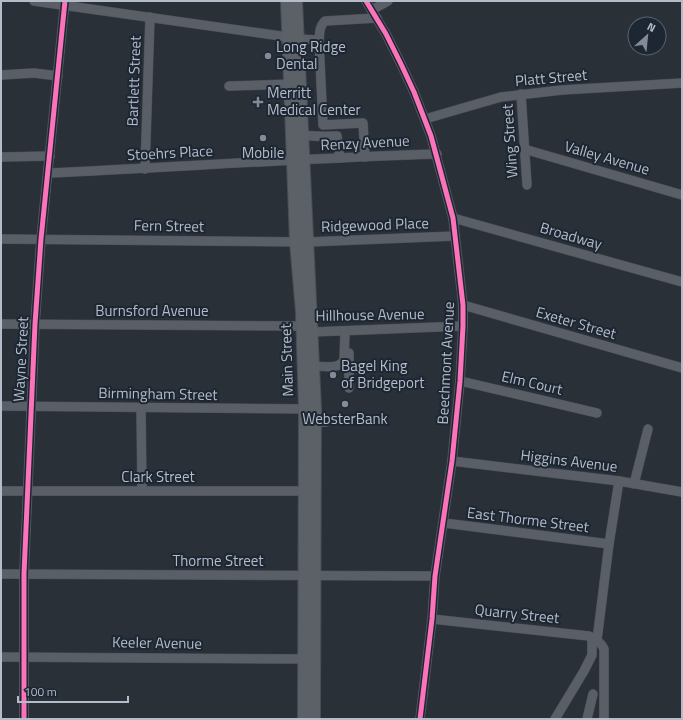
<svg xmlns="http://www.w3.org/2000/svg" width="683" height="720" viewBox="0 0 683 720" font-family="'Titillium Web',sans-serif">
  <style>
    .lines { fill: none; stroke-linecap: round; stroke-linejoin: round }
    .minor-casing { stroke: #484c53; stroke-width: 10 }
    .major-casing { stroke: #484c55; stroke-width: 14 }
    .minor { stroke: #5a5e66; stroke-width: 9 }
    .major { stroke: #5c6168; stroke-width: 12 }
    .cycleway-casing { stroke: #1d2633; stroke-width: 8 }
    .cycleway { stroke: #fb73b8; stroke-width: 5 }
    .poi-dot { fill: #848b96; stroke: #1d2633; stroke-width: 1.5 }
    .labels { text-anchor: middle; stroke-width: 4; stroke-linejoin: round; paint-order: stroke }
    .poi-label { font-size: 15px; fill: #b4bcc9; stroke: #1d2633; text-anchor: start }
    .street-label { font-size: 15px; fill: #b4bcc9; stroke: #1d2633 }
  </style>
  <rect width="100%" height="100%" fill="#2a3038"/>
  <g class="lines">
    <defs>
      <g id="minor">
        <path d="M34,1L281,36L298,39L319,40L323,125L363,123L365,157"/>
        <path d="M366,1L386,34L401,64L414,92L431,136L453,218L463,305V326L460,381L452,461L435,576L432,619L420,719"/>
        <path d="M372,10L388,1"/>
        <path d="M319,40C320,32 319,27 325,21L377,18"/>
        <path d="M1,75L34,73L58,76"/>
        <path d="M229,86L291,84"/>
        <path d="M521,94L527,185"/>
        <path d="M425,119L501,97L562,90L682,83"/>
        <path d="M303,135C315,137 325,136 337,136L340,158"/>
        <path d="M524,149L682,195"/>
        <path d="M1,157L50,156"/>
        <path d="M145,169L150,17"/>
        <path d="M49,173C178,167 307,158 437,154"/>
        <path d="M453,218L682,282"/>
        <path d="M1,239L308,242L455,236"/>
        <path d="M463,305L682,368"/>
        <path d="M1,324L302,326L312,332L463,326"/>
        <path d="M349,353V388"/>
        <path d="M313,366C323,366 339,370 344,360L345,332"/>
        <path d="M460,381L597,413"/>
        <path d="M1,406L312,409"/>
        <path d="M141,408L142,491"/>
        <path d="M315,422H326"/>
        <path d="M452,461L619,481L682,492"/>
        <path d="M634,484L648,429"/>
        <path d="M1,491H311"/>
        <path d="M444,523L609,544"/>
        <path d="M1,574L435,576"/>
        <path d="M432,619L589,636C596,640 601,642 604,649V719"/>
        <path d="M597,640L609,544L619,481"/>
        <path d="M1,657L310,659"/>
        <path d="M24,719V574L35,324L41,239L65,1"/>
        <path d="M555,719L584,671L592,655V638"/>
        <path d="M587,719L593,694"/>
      </g>
      <g id="major">
        <path d="M287,1L296,242L302,312L305,409L304,719"/>
        <path d="M296,1L315,409L314,719"/>
      </g>
    </defs>
    <use href="#minor" class="minor-casing"/>
    <use href="#major" class="major-casing"/>
    <use href="#minor" class="minor"/>
    <use href="#major" class="major"/>
    <defs>
      <g id="cycleway">
        <path d="M366,1L386,34L401,64L414,92L431,136L453,218L463,305V326L460,381L452,461L435,576L432,619L420,719"/>
        <path d="M24,719V574L35,324L41,239L65,1"/>
      </g>
    </defs>
    <use href="#cycleway" class="cycleway-casing"/>
    <use href="#cycleway" class="cycleway"/>
  </g>
  <g class="poi-dot">
    <circle cx="268" cy="56" r="4"/>
    <path d="M256 96h4v4h4v4h-4v4h-4v-4h-4v-4h4z"/>
    <circle cx="263" cy="138" r="4"/>
    <circle cx="333" cy="375" r="4"/>
    <circle cx="345" cy="404" r="4"/>
  </g>
  <g class="labels">
    <g class="poi-label">
      <text x="276" y="52">Long Ridge<tspan x="276" dy="17">Dental</tspan></text>
      <text x="267" y="98">Merritt<tspan x="267" dy="17">Medical Center</tspan></text>
      <text x="263" y="158" text-anchor="middle">Mobile</text>
      <text x="341" y="371">Bagel King<tspan x="341" dy="17">of Bridgeport</tspan></text>
      <text x="345" y="424" text-anchor="middle">WebsterBank</text>
    </g>
    <g class="street-label">
      <text transform="translate(551 78) rotate(-5)" y="5">Platt Street</text>
      <text transform="translate(134 81) rotate(-88)" y="5">Bartlett Street</text>
      <text transform="translate(510 141) rotate(-94)" y="5">Wing Street</text>
      <text transform="translate(365 143) rotate(-3)" y="5">Renzy Avenue</text>
      <text transform="translate(170 153) rotate(-3)" y="5">Stoehrs Place</text>
      <text transform="translate(607 158) rotate(16)" y="5">Valley Avenue</text>
      <text transform="translate(375 225) rotate(-2)" y="5">Ridgewood Place</text>
      <text transform="translate(169 226) rotate(1)" y="5">Fern Street</text>
      <text transform="translate(571 236) rotate(16)" y="5">Broadway</text>
      <text x="152" y="316">Burnsford Avenue</text>
      <text transform="translate(370 315) rotate(-1)" y="5">Hillhouse Avenue</text>
      <text transform="translate(576 323) rotate(16)" y="5">Exeter Street</text>
      <text transform="translate(21 359) rotate(-87)" y="5">Wayne Street</text>
      <text transform="translate(287 360) rotate(-92)" y="5">Main Street</text>
      <text transform="translate(446 363) rotate(-87)" y="5">Beechmont Avenue</text>
      <text transform="translate(532 383) rotate(13)" y="5">Elm Court</text>
      <text transform="translate(158 394) rotate(1)" y="5">Birmingham Street</text>
      <text transform="translate(569 461) rotate(7)" y="5">Higgins Avenue</text>
      <text x="158" y="482">Clark Street</text>
      <text transform="translate(528 520) rotate(7)" y="5">East Thorme Street</text>
      <text x="218" y="566">Thorme Street</text>
      <text transform="translate(517 614) rotate(6)" y="5">Quarry Street</text>
      <text transform="translate(157 643) rotate(1)" y="5">Keeler Avenue</text>
    </g>
  </g>
  <rect width="683" height="720" fill="none" stroke="#b4bcc9" stroke-width="4"/>
  <g transform="translate(647 36) rotate(27)"><circle r="19" fill="#1d2633" stroke="#59626f"/>
  <path d="M0-3L7 15L0 10L-7 15Z" fill="#848b96"/>
  <text y="-6" font-size="11" font-weight="bold" text-anchor="middle" fill="#b4bcc9">N</text>
  </g>
  <path d="M18 696v6h110v-6" fill="none" stroke="#b4bcc9" stroke-width="2"/>
  <text x="24" y="696" font-size="12" fill="#b4bcc9" stroke="#1d2633" stroke-width="3" paint-order="stroke">100 m</text>
</svg>
